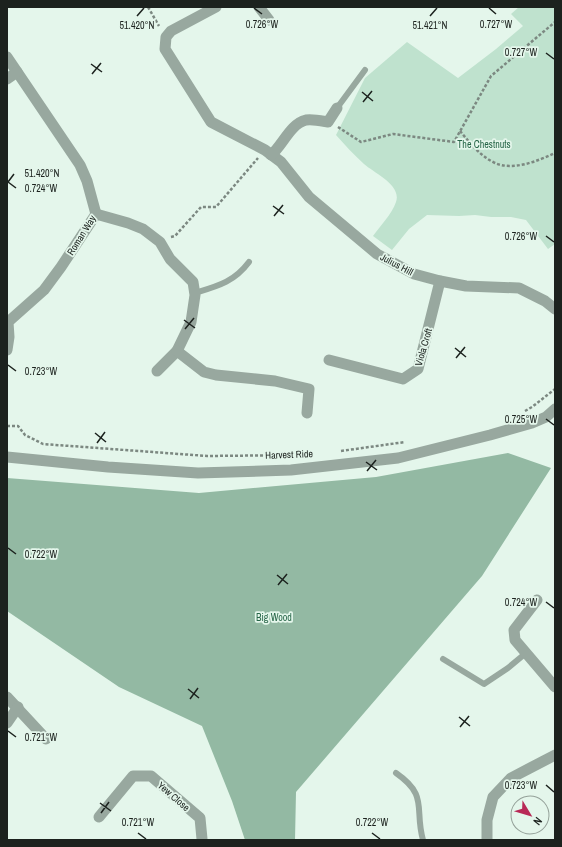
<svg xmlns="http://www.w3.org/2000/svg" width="562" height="847" viewBox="0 0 562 847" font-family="'Archivo Narrow',sans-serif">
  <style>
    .green { fill: #bfe2ce }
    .forest { fill: #93b9a3 }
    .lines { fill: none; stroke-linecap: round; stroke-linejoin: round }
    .path { stroke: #7c8881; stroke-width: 2.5; stroke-dasharray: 3 2; stroke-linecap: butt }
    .service { stroke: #98a89f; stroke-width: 6 }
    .minor { stroke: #98a89f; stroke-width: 11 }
    .tertiary { stroke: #98a89f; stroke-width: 11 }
    .ticks { fill: none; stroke: #1c221e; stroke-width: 1.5 }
    .labels { text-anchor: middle; stroke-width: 3.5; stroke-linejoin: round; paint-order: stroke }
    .park-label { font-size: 10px; fill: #266547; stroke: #e4f6eb }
    .street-label { font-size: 10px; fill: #1c221e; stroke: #e4f6eb }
    .ticks-label { font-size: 10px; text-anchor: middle; fill: #1c221e; stroke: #e4f6eb; stroke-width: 3.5; stroke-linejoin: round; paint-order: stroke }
  </style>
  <rect width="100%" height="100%" fill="#e4f6eb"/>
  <path class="green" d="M519,7H555V244L548,249L526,220L511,217H491L475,215L459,216L427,215L409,229L392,250L373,236C380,226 392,214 396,202C402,185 374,173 364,164C354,155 345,145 336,135L365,78L407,42L458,78L496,49L523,26L511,14Z"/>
  <path class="forest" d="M508,453L551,468L482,576L296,792L295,840H245L232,801L202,726L119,687L7,611V478L199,493L376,477Z"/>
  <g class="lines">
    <g class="path">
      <path d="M148,7L159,26"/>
      <path d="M338,127L361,142L393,134L454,142L491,76L555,22"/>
      <path d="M460,131C470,143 480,156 495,163C513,171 538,161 555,153"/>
      <path d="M171,237L175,236L201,207H216L258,158"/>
      <path d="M525,411L532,407L555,389"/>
      <path d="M7,426H18L25,435L43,444L207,456L304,455"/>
      <path d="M341,451L405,442"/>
    </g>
    <g class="service">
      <path d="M337,108L365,70"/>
      <path d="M195,293C218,286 234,282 249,262"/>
      <path d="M443,659L484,684L508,668L526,653"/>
      <path d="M396,773C429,796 414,808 423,840"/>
    </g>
    <g class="minor">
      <path d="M216,7L171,31L166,37L165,49L211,122L265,150L281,162L309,197L377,254L414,274L440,281L466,286L519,288L545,301L555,309"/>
      <path d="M259,7L269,20"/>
      <path d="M7,57L80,165L87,181L96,214L61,267L44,290L8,322L9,337L7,350"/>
      <path d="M7,79L17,72"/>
      <path d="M271,155C283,145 290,124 306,120C313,119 322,121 328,122L337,108"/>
      <path d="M96,214L128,223L143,229L160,242L170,259L193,282L195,295L191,322L177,351L157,371"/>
      <path d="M177,351L204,372L216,375L275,381L309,389L307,413"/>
      <path d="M329,360L403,379L418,369L440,281"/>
      <path d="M537,600L514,630L515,640L555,687"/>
      <path d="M7,697L46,739"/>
      <path d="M7,723L18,707"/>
      <path d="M99,817L133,776H151L200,818L202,839"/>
      <path d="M487,840V820L493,797L511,778L555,755"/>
    </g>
    <path class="tertiary" d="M7,457L108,467L198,473L291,470L398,458L490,435L532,423L546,417L555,409"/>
  </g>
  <path class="ticks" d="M254,8L262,14M489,8L496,14M137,16L144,8M430,16L437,8M546,53L554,59M91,64L102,72M92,74L101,63M362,92L373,101M363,102L372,91M8,182L16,188M8,182L14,174M273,206L284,214M274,216L283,205M546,236L554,242M184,320L195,328M185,329L194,318M455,348L466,357M456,358L465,347M8,365L16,371M546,419L554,425M95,433L106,442M97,443L105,432M366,462L377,470M367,471L376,460M8,548L16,554M277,575L288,584M278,585L287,574M546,602L554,608M188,689L199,698M190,699L198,688M459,717L470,726M460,727L469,716M8,731L16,737M546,785L554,792M100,803L111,811M101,813L109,802M138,833L146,839M372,833L380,839"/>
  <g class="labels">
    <g class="park-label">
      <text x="484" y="148">The Chestnuts</text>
      <text x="274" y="621">Big Wood</text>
    </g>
    <g class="street-label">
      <text transform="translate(81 235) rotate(-58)" y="4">Roman Way</text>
      <text transform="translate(397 264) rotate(28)" y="4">Julius Hill</text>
      <text transform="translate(423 347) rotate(-74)" y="4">Viola Croft</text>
      <text transform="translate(289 454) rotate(-2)" y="4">Harvest Ride</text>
      <text transform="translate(174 796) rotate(41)" y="4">Yew Close</text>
    </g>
  </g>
  <g class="ticks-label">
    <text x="262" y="28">0.726°W</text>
    <text x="496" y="28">0.727°W</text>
    <text x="430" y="29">51.421°N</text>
    <text x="137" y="29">51.420°N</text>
    <text x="521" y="56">0.727°W</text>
    <text x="42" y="177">51.420°N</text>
    <text x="41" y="192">0.724°W</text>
    <text x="521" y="240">0.726°W</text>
    <text x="41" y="375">0.723°W</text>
    <text x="521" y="423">0.725°W</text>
    <text x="41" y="558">0.722°W</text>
    <text x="521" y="606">0.724°W</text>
    <text x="41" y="741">0.721°W</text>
    <text x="521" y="789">0.723°W</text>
    <text x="138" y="826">0.721°W</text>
    <text x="372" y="826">0.722°W</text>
  </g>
  <rect width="562" height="847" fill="none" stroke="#1c221e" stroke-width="16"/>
  <g transform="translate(530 815) rotate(128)"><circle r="19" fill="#e4f6eb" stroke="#94a199"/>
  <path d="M0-3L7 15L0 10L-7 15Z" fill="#b82956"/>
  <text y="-6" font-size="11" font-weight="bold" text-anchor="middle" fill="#1c221e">N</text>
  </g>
</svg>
